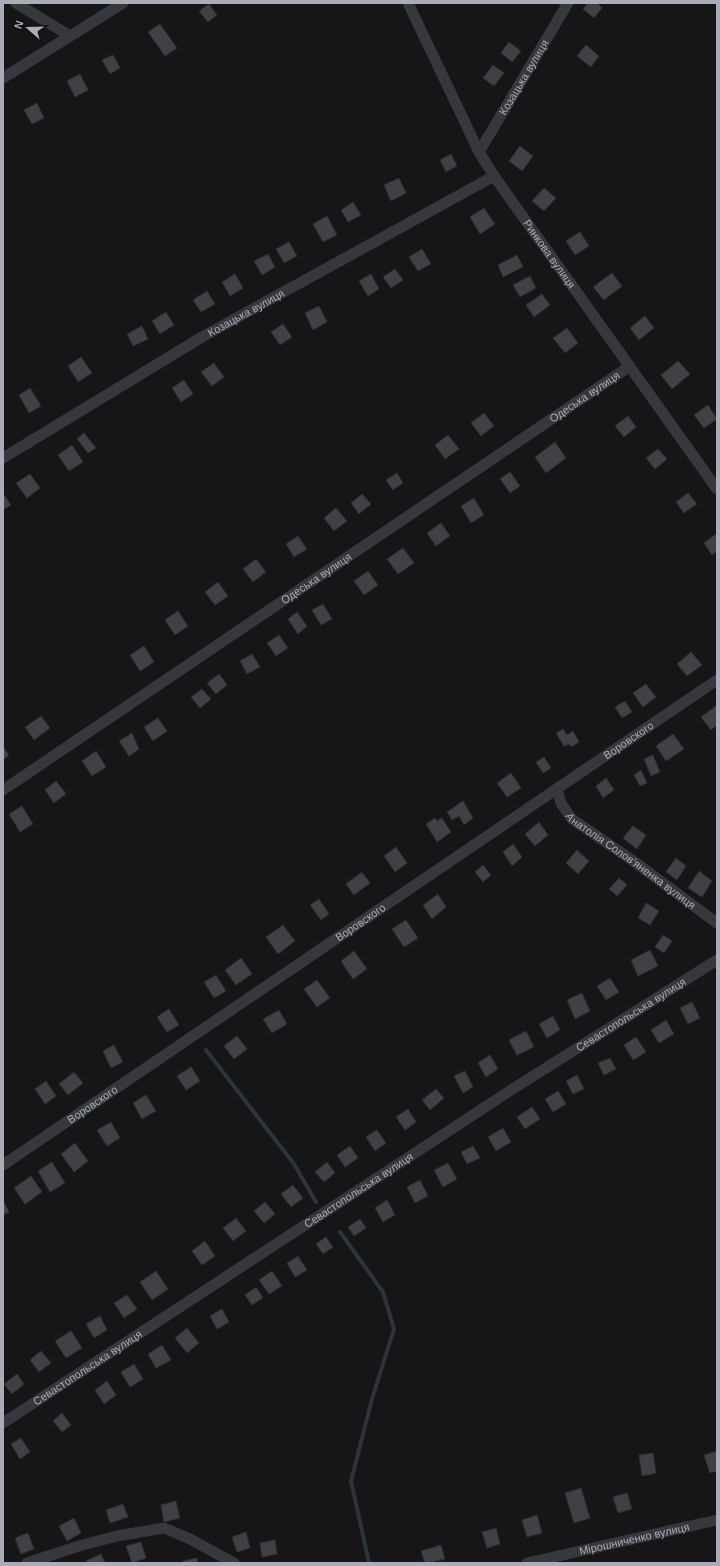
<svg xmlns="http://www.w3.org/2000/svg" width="720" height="1566" viewBox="0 0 720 1566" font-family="Arial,sans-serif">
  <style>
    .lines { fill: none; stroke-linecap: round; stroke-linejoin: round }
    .stream { stroke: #2c353c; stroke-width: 4 }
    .building { fill: #404145; stroke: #303034 }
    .street { stroke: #37383d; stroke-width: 11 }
    .labels { text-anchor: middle; stroke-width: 3; stroke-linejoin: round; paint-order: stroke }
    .street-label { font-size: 11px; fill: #a8adb8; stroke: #111113 }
  </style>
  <rect width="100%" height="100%" fill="#161618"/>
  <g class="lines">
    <g class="stream">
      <path d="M206,1050L294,1164L316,1202"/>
      <path d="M340,1232L383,1292L394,1329L372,1399L351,1481L369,1563"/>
    </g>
  </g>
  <g class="building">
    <path d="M588,3H597L602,8L594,18L583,9Z"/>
    <path d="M209,4L217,15L208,22L199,11Z"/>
    <path d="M160,24L177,48L165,56L148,32Z"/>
    <path d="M509,42L521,51L512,62L501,53Z"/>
    <path d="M586,45L599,56L591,67L577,56Z"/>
    <path d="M113,55L120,68L110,74L102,60Z"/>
    <path d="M493,65L504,73L494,86L483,78Z"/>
    <path d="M80,74L88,90L75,97L67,81Z"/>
    <path d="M37,103L44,118L32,124L24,110Z"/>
    <path d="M520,146L533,156L522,171L509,161Z"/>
    <path d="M451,154L457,166L446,172L440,160Z"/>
    <path d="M399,178L406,193L391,201L384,185Z"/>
    <path d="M544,188L556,198L544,211L532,201Z"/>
    <path d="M353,202L361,215L348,222L341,210Z"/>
    <path d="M484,208L495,224L480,234L470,217Z"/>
    <path d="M327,216L337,235L323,242L313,224Z"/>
    <path d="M580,232L589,246L575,255L566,241Z"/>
    <path d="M289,242L297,256L284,263L276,249Z"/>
    <path d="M422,249L431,264L418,271L409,257Z"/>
    <path d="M268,254L275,267L262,275L254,261Z"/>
    <path d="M517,255L523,267L503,277L498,265Z"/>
    <path d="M395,269L403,280L391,288L383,277Z"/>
    <path d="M612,273L622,286L604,300L593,287Z"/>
    <path d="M235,274L243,288L230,296L222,282Z"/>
    <path d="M371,274L379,289L368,296L359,281Z"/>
    <path d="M530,276L536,288L520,297L513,285Z"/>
    <path d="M207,291L215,304L201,312L193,300Z"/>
    <path d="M542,294L550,305L534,317L526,305Z"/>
    <path d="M319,306L327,322L313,330L305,313Z"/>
    <path d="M166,312L174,325L160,334L152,321Z"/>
    <path d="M645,316L654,328L639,340L630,328Z"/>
    <path d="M283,324L292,337L280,345L271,332Z"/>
    <path d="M142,326L148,339L133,346L127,334Z"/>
    <path d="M567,328L578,343L565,353L553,338Z"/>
    <path d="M81,357L92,373L78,382L68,366Z"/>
    <path d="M678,361L690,374L672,389L661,375Z"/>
    <path d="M214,363L224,377L212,386L201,372Z"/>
    <path d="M184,380L193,394L181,402L172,388Z"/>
    <path d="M30,388L41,406L29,413L19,395Z"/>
    <path d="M708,405L717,419L704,428L694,415Z"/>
    <path d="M484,413L494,426L481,436L471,423Z"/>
    <path d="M628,416L636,427L624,437L615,426Z"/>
    <path d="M84,433L96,448L88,453L77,439Z"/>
    <path d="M448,435L459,449L445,459L435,445Z"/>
    <path d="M555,442L566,458L546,473L535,457Z"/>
    <path d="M72,445L83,462L69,471L58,455Z"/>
    <path d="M658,449L667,459L655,469L646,458Z"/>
    <path d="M510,472L520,486L510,493L500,479Z"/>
    <path d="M397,473L403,483L393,490L386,480Z"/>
    <path d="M30,474L40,488L27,498L16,483Z"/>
    <path d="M3,493L11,505L3,510Z"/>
    <path d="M688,493L697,504L684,513L676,502Z"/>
    <path d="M362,494L371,504L359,514L351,503Z"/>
    <path d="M474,498L484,515L471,523L461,506Z"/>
    <path d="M336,508L347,521L334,531L324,518Z"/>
    <path d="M441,523L450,536L436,546L427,533Z"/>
    <path d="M716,534L717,551L712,555L704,543Z"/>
    <path d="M298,536L307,549L294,557L286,544Z"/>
    <path d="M403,548L414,563L398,574L387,559Z"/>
    <path d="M256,559L266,572L253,582L243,569Z"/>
    <path d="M368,571L378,585L364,595L354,581Z"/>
    <path d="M218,582L228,596L215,605L205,592Z"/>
    <path d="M323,604L332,619L321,625L312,610Z"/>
    <path d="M178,611L188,626L175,635L165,620Z"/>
    <path d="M297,612L307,626L298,634L288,619Z"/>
    <path d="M279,635L288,648L276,656L267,643Z"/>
    <path d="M144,646L154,662L140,671L130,655Z"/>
    <path d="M691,652L702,665L687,676L677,664Z"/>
    <path d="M252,654L260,667L247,674L240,661Z"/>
    <path d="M219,674L227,685L216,694L207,683Z"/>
    <path d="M646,684L656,697L643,707L633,693Z"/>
    <path d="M202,689L211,699L200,708L191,697Z"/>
    <path d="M625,701L632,712L622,718L615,707Z"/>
    <path d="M717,705V725L711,730L701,717Z"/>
    <path d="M41,716L50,728L34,740L25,727Z"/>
    <path d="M158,718L167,731L153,741L144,727Z"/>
    <path d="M563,729L567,735L573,731L579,742L571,747L569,744L564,746L556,733Z"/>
    <path d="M132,733L139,749L129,756L119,741Z"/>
    <path d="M673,734L684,749L666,761L656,746Z"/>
    <path d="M3,747L9,755L3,760Z"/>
    <path d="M96,751L106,767L92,776L82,761Z"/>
    <path d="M653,755L660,772L651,776L644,759Z"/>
    <path d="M544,757L551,768L543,773L536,762Z"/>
    <path d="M641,770L647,783L640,786L634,775Z"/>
    <path d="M511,773L521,788L507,797L497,783Z"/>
    <path d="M606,778L614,790L603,798L596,786Z"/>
    <path d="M56,781L66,794L54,803L45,790Z"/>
    <path d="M463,801L473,818L464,825L459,816L452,820L447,812Z"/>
    <path d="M22,806L33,824L20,832L9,814Z"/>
    <path d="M435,818L437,821L442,818L451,832L437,842L426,824Z"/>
    <path d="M539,822L548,835L535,846L525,834Z"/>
    <path d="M633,826L646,835L637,849L623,838Z"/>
    <path d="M513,844L522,857L512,866L503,852Z"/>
    <path d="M396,847L407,863L395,872L384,856Z"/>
    <path d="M577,850L589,861L578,874L566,863Z"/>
    <path d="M676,858L686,866L677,880L666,872Z"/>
    <path d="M483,865L491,875L483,882L475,872Z"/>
    <path d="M699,871L712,881L702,897L688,888Z"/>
    <path d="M362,872L370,883L354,895L346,884Z"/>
    <path d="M619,878L627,885L617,896L609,889Z"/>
    <path d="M438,894L446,907L432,919L423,905Z"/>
    <path d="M319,899L329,914L321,920L310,905Z"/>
    <path d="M646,903L659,911L650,925L638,918Z"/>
    <path d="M406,920L418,938L404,947L392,929Z"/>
    <path d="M283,925L295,941L278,954L266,937Z"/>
    <path d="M663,935L672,941L664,953L655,947Z"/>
    <path d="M650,950L658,966L638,976L631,960Z"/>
    <path d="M354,951L367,969L353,979L341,961Z"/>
    <path d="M241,958L252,974L236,985L225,970Z"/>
    <path d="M216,975L226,991L214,998L204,982Z"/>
    <path d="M610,978L619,992L606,1000L597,986Z"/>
    <path d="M317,980L330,998L317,1007L304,989Z"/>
    <path d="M582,993L590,1011L575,1019L567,1000Z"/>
    <path d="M692,1002L700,1018L688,1024L680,1008Z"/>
    <path d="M169,1009L179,1025L167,1032L157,1017Z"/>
    <path d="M279,1010L287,1024L272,1033L263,1019Z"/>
    <path d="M553,1016L560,1030L547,1038L539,1024Z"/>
    <path d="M666,1020L674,1034L659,1043L651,1030Z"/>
    <path d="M526,1031L534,1047L517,1055L509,1040Z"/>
    <path d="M237,1036L247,1049L234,1059L224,1046Z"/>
    <path d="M636,1037L646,1052L633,1060L624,1045Z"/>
    <path d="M114,1045L123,1062L111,1068L103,1051Z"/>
    <path d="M490,1055L498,1069L486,1077L478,1063Z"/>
    <path d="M610,1058L616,1069L604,1075L598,1063Z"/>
    <path d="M191,1067L200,1081L186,1090L177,1076Z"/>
    <path d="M465,1071L473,1087L463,1093L454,1076Z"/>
    <path d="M74,1072L83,1083L68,1095L59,1084Z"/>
    <path d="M577,1075L584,1089L573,1094L566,1081Z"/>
    <path d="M46,1081L56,1096L45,1104L35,1089Z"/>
    <path d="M436,1089L444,1098L430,1110L422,1100Z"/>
    <path d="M558,1091L566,1104L553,1112L545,1099Z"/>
    <path d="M146,1095L156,1111L142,1119L133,1103Z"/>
    <path d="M532,1107L540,1119L525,1129L517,1117Z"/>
    <path d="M408,1109L416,1122L405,1130L396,1117Z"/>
    <path d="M111,1122L120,1138L107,1146L97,1130Z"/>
    <path d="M503,1128L511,1142L496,1151L488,1137Z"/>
    <path d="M377,1130L386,1143L375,1151L366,1137Z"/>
    <path d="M75,1143L88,1161L74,1172L61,1154Z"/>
    <path d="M350,1146L358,1158L345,1167L337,1155Z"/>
    <path d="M473,1146L480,1158L467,1164L461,1152Z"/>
    <path d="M52,1162L65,1183L50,1192L38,1171Z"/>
    <path d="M327,1162L335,1173L324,1182L315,1172Z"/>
    <path d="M448,1163L457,1179L443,1187L434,1170Z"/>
    <path d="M31,1176L42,1192L25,1204L14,1188Z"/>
    <path d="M420,1180L428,1196L415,1203L407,1187Z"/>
    <path d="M293,1185L303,1198L291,1207L281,1194Z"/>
    <path d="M3,1200L9,1212L3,1215Z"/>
    <path d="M387,1200L395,1215L383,1222L375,1208Z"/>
    <path d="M265,1202L275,1214L264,1223L254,1211Z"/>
    <path d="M236,1218L246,1231L233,1241L223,1228Z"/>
    <path d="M360,1219L366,1228L354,1236L348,1227Z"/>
    <path d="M326,1237L333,1247L323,1254L316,1244Z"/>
    <path d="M205,1241L215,1256L202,1265L192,1251Z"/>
    <path d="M298,1256L307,1270L295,1277L287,1263Z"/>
    <path d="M156,1271L168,1289L152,1300L140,1282Z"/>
    <path d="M272,1271L282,1286L269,1294L259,1280Z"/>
    <path d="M256,1287L263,1298L252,1305L245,1295Z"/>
    <path d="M127,1295L137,1309L124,1318L114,1303Z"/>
    <path d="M222,1309L229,1322L217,1329L210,1316Z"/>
    <path d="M100,1316L107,1330L94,1338L86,1324Z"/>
    <path d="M187,1328L199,1343L187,1353L175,1338Z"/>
    <path d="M71,1331L82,1348L66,1358L55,1341Z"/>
    <path d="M162,1345L171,1360L156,1368L148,1354Z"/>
    <path d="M41,1351L51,1363L39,1372L30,1360Z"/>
    <path d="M134,1364L143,1379L130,1387L121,1372Z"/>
    <path d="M17,1374L24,1384L12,1394L4,1384Z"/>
    <path d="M107,1381L116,1395L104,1404L95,1390Z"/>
    <path d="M62,1413L71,1425L62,1432L53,1421Z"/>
    <path d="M21,1438L30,1452L20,1459L11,1444Z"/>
    <path d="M717,1451V1471L710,1473L704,1455Z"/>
    <path d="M653,1453L656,1473L642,1476L639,1455Z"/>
    <path d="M581,1488L590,1518L574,1523L565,1493Z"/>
    <path d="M627,1493L632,1509L618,1513L613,1497Z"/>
    <path d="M176,1501L180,1518L164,1522L161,1505Z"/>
    <path d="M123,1504L128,1517L110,1523L106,1510Z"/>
    <path d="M537,1515L542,1533L527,1537L522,1520Z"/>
    <path d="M74,1518L81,1533L67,1541L59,1526Z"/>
    <path d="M496,1528L500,1544L487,1548L482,1532Z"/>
    <path d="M246,1532L250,1548L237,1552L232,1537Z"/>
    <path d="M28,1533L34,1549L21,1554L15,1538Z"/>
    <path d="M275,1540L277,1554L262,1557L260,1543Z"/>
    <path d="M141,1542L146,1558L132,1563L126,1546Z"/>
    <path d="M441,1545L445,1559L425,1563L421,1551Z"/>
    <path d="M101,1554L105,1563H87L86,1561Z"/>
    <path d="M197,1558L198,1563H184L183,1561Z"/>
  </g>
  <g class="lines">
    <g class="street">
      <path d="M16,3L70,36"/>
      <path id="s1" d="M408,3L479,152L494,176L717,489"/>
      <path d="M3,78L123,3"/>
      <path id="s2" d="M479,152L568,3"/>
      <path id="s3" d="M3,458L202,337L494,176"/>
      <path id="s4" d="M557,789L561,803L572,819L632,860L717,923"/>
      <path id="s5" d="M3,790L630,366"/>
      <path id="s6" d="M3,1165L717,680"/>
      <path id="s7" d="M3,1423L508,1092L717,960"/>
      <path d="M27,1563L79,1546L117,1536L164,1528L190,1539L234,1563"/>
      <path id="s8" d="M527,1563L717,1520"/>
    </g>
  </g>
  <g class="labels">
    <g class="street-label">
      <text dy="4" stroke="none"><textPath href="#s2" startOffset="87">Козацька вулиця</textPath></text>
      <text dy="4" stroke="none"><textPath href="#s1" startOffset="289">Ринкова вулиця</textPath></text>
      <text dy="4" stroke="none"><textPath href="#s3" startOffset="283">Козацька вулиця</textPath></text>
      <text dy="4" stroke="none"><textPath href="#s5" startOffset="702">Одеська вулиця</textPath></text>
      <text dy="4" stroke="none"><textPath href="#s5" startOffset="378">Одеська вулиця</textPath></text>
      <text dy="4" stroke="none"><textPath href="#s6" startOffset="756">Воровского</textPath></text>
      <text dy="4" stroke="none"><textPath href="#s4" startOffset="106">Анатолія Солов'яненка вулиця</textPath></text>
      <text dy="4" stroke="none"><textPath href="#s6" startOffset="432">Воровского</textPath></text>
      <text dy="4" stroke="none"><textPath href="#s7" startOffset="749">Севастопольська вулиця</textPath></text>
      <text dy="4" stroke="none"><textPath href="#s6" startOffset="108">Воровского</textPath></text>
      <text dy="4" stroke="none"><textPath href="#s7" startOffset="425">Севастопольська вулиця</textPath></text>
      <text dy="4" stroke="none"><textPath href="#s7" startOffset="101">Севастопольська вулиця</textPath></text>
      <text dy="4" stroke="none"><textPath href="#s8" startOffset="110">Мірошниченко вулиця</textPath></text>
    </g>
  </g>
  <rect width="720" height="1566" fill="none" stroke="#a8adb8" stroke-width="8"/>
  <g transform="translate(28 28) rotate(290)" stroke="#111113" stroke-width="3" paint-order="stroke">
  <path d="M0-3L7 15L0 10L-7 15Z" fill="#a8adb8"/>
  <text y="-6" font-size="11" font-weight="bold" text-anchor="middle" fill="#a8adb8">N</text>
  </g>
</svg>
